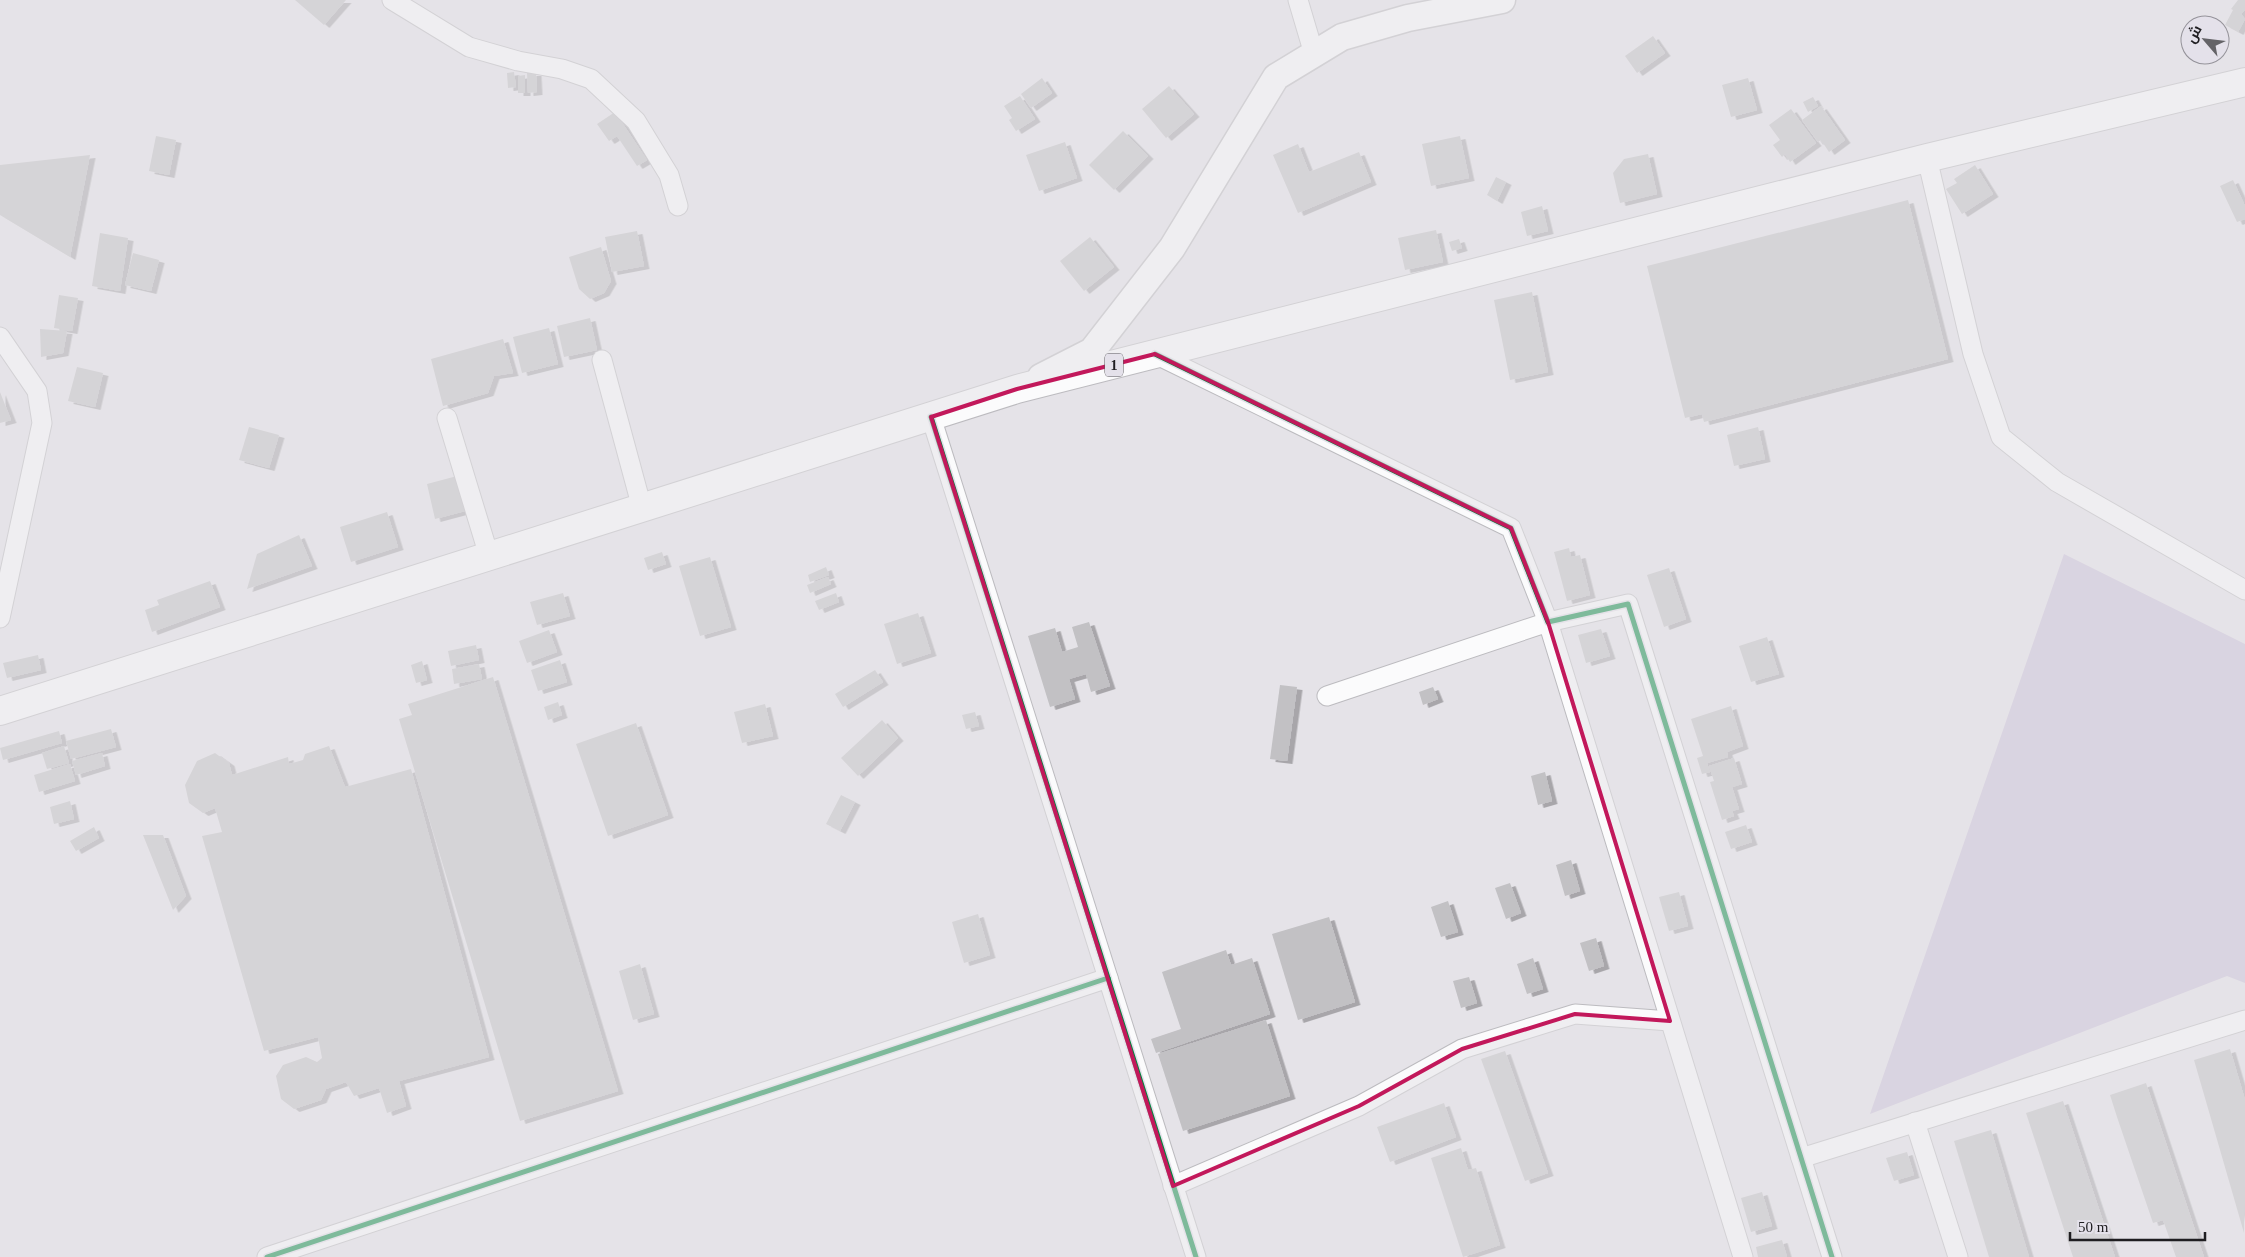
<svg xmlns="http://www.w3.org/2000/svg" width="2245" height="1257" viewBox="0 0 2245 1257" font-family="'Times New Roman',Cairo,serif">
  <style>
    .forest { fill: #cbc0d9 }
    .building { fill: #c2c1c4; filter: url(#shadow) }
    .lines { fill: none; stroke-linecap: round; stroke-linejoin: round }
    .street-casing { stroke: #bcbbbf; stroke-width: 21 }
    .secondary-casing { stroke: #bcbbbf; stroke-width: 29 }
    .primary-casing { stroke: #bcbbbf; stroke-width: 30 }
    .street { stroke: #fbfbfc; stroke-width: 19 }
    .secondary { stroke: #fbfbfc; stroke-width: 26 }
    .primary { stroke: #fbfbfc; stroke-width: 28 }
    .cycleway-casing { stroke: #e4e1ea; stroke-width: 8 }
    .cycleway { stroke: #00873e; stroke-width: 5 }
    .marked { fill: none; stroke: #c2185b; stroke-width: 4; stroke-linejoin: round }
    .labels { text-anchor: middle; stroke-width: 4.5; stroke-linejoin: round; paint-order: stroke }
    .shield { fill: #e4e1ea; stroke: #5a585d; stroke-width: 1 }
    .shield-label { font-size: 14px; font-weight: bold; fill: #1f1e21 }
  </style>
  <defs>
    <filter id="shadow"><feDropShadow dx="5.5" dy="3" stdDeviation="0" flood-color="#0004"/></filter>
  </defs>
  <rect width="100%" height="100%" fill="#e5e3e8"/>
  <path class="forest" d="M2064,554L2245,644V983L2227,976L1870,1114Z"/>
  <g class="building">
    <path d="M295,0H346L324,25Z"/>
    <path d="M2238,0H2245V10L2241,14L2245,19L2238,32L2225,25L2233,10L2231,9Z"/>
    <path d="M1653,36L1665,53L1637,73L1625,56Z"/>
    <path d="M514,72L516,87L508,88L507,73Z"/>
    <path d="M527,73H536L537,92L528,93Z"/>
    <path d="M525,75V93H518V76Z"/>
    <path d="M1042,78L1052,93L1031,108L1021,94Z"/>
    <path d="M1748,78L1757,110L1731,117L1722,85Z"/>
    <path d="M1169,86L1194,114L1166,138L1142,109Z"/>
    <path d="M1020,96L1035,119L1016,131L1009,120L1012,118L1004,106Z"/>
    <path d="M1813,97L1818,106L1808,112L1803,102Z"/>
    <path d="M1821,106L1845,140L1829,152L1821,140L1818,142L1802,120Z"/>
    <path d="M1791,109L1816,143L1790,162L1785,154L1782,157L1773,145L1780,140L1769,125Z"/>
    <path d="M615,112L647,160L637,166L617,136L609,141L597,124Z"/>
    <path d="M1123,131L1148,156L1114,190L1089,165Z"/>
    <path d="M156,136L176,140L169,175L149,171Z"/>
    <path d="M1460,136L1469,178L1431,186L1422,144Z"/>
    <path d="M1065,142L1077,178L1039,191L1026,155Z"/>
    <path d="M1298,144L1309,172L1359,152L1371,182L1298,213L1273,155Z"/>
    <path d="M1648,154L1657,194L1620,203L1613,173L1624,159Z"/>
    <path d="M90,155L70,257L0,215V165Z"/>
    <path d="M1975,165L1993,194L1962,214L1946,189L1957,183L1954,179Z"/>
    <path d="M1496,177L1506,182L1497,201L1487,195Z"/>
    <path d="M2233,180L2245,206V219L2237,222L2220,186Z"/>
    <path d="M1908,200L1948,359L1704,422L1702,414L1685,418L1647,266Z"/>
    <path d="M1542,206L1548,231L1527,236L1521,212Z"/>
    <path d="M1436,230L1443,262L1405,270L1398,238Z"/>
    <path d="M637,231L644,266L612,272L605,237Z"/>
    <path d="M100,233L128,238L120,291L92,286Z"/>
    <path d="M1090,237L1114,267L1084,291L1060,261Z"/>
    <path d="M1459,239L1462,248L1452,251L1449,242Z"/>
    <path d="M601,247L611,281L604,293L590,299L579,289L569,257Z"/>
    <path d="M133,253L159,260L151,291L125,285Z"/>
    <path d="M1532,292L1548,372L1510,380L1494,300Z"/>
    <path d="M59,295L78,298L72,331L54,328Z"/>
    <path d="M590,318L597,350L564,357L557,326Z"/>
    <path d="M549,328L558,364L522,373L513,337Z"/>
    <path d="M40,329L67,331L63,353L41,357Z"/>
    <path d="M503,339L513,373L494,376L488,393L443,406L431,359Z"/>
    <path d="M77,367L103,373L95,407L68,401Z"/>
    <path d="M0,392L11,420L0,423Z"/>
    <path d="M249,427L279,435L269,468L239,460Z"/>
    <path d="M1758,427L1765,459L1734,466L1727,435Z"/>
    <path d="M457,476L465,511L435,519L427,484Z"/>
    <path d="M387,512L398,547L351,562L340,527Z"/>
    <path d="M299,535L312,566L247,589L257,554Z"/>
    <path d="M1569,548L1571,557L1580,555L1590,595L1567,601L1554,552Z"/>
    <path d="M662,552L666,564L648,570L644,558Z"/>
    <path d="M710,557L731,627L700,636L679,566Z"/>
    <path d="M826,567L829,575L810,582L808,575Z"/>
    <path d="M1669,568L1686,619L1664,627L1647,575Z"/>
    <path d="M828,577L831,584L810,593L807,585Z"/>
    <path d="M210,581L220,607L152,632L145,610L159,605L157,600Z"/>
    <path d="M563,593L570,616L537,625L530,602Z"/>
    <path d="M836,593L839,602L819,610L815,601Z"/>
    <path d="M918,613L931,653L897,664L884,624Z"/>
    <path d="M1089,622L1110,686L1091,692L1086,674L1069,679L1075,699L1050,707L1028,636L1055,628L1062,652L1078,647L1072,627Z"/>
    <path d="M1601,629L1610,656L1586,663L1578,635Z"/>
    <path d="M549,630L557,652L527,663L519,641Z"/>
    <path d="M1767,637L1779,674L1751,682L1739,646Z"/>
    <path d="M476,645L479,660L451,666L448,651Z"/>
    <path d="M38,655L41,670L7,678L3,663Z"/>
    <path d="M560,660L567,682L538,691L531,670Z"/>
    <path d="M422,661L427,680L416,683L411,665Z"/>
    <path d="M479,664L482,679L454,684L452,669Z"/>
    <path d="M875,670L883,682L843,707L835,694Z"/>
    <path d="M493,677L618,1091L520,1121L399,719L412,715L408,704Z"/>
    <path d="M1280,685L1297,687L1287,761L1270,759Z"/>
    <path d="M1433,687L1438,699L1423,705L1419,692Z"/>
    <path d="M558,702L562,715L548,720L544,707Z"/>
    <path d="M765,704L773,736L742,743L734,712Z"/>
    <path d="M1731,706L1743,746L1727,752L1728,757L1707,763L1710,772L1702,774L1697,758L1703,756L1691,719Z"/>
    <path d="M975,712L979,726L966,729L962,715Z"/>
    <path d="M882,720L898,738L858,776L841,758Z"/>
    <path d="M636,723L668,815L608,836L576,744Z"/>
    <path d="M111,729L116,747L71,759L66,741Z"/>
    <path d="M59,731L62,743L3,760L0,748Z"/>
    <path d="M64,746L69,763L47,769L42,753Z"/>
    <path d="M329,746L345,787L411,769L489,1057L399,1081L406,1106L387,1113L379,1088L354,1096L346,1082L326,1089L321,1100L294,1109L281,1099L276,1076L283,1065L306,1057L317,1062L322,1058L318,1037L264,1051L202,836L222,832L215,808L203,813L189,803L185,785L197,761L215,753L229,763L232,775L288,757L289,764L303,760L305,754Z"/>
    <path d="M102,753L105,766L76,775L72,761Z"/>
    <path d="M1734,758L1742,784L1732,787L1739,809L1732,811L1734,816L1722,820L1710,782L1714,781L1709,766Z"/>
    <path d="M70,764L75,781L39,792L34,775Z"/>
    <path d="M1545,772L1552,801L1538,805L1531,776Z"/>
    <path d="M841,795L855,802L840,831L826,824Z"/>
    <path d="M70,801L74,819L54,824L50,807Z"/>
    <path d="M1746,825L1752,842L1731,849L1725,832Z"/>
    <path d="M94,827L99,838L76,851L70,841Z"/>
    <path d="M143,835H163L186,896L173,910Z"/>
    <path d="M1571,860L1580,891L1565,896L1556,865Z"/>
    <path d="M1510,883L1521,913L1506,919L1495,888Z"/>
    <path d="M1679,892L1688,926L1669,931L1659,897Z"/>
    <path d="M1448,901L1458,932L1441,937L1431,907Z"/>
    <path d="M978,914L990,955L964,963L952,922Z"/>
    <path d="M1329,917L1355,1002L1298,1020L1272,934Z"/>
    <path d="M1596,938L1604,966L1589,971L1580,943Z"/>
    <path d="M1226,950L1231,965L1252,958L1270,1014L1156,1053L1151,1039L1181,1029L1162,972Z"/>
    <path d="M1533,958L1543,989L1527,994L1517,964Z"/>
    <path d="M640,964L654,1014L633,1020L619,971Z"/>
    <path d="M1469,977L1477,1003L1461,1008L1453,981Z"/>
    <path d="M1266,1020L1290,1096L1183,1131L1158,1054Z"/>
    <path d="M2230,1049L2245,1100L2244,1233L2194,1060Z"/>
    <path d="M1505,1051L1548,1173L1525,1181L1481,1059Z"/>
    <path d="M2146,1083L2204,1257H2176L2163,1220L2153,1223L2117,1117L2110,1095Z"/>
    <path d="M2063,1101L2115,1257H2073L2026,1113Z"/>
    <path d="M1444,1103L1456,1137L1390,1162L1377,1127Z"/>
    <path d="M1991,1130L2029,1257H1989L1954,1141Z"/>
    <path d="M1461,1148L1468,1170L1476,1168L1500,1245L1463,1257L1431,1158Z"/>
    <path d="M1907,1152L1914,1175L1894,1181L1886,1158Z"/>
    <path d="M1762,1192L1772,1226L1751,1232L1741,1198Z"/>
    <path d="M1782,1240L1787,1257H1758L1756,1247Z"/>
  </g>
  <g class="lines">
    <defs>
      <g id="street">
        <path d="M392,0L469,47L518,61L562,69L591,79L636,121L669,175L678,206"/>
        <path d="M1298,0L1314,54"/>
        <path d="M1927,158L1973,354L2001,437L2057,482L2245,590"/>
        <path d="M0,337L37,391L42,423L0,618"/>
        <path d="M1155,354L1511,528L1548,622L1628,604L1832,1257"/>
        <path d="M602,360L642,508"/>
        <path d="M931,417L1196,1257"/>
        <path d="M447,418L489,556"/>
        <path d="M1327,696L1548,622L1743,1257"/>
        <path d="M1915,1122L1958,1257"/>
        <path d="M1801,1158L2245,1020"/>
        <path d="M1173,1186L1359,1106L1462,1049L1575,1014L1670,1021"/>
        <path d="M267,1257L1108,978"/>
      </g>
      <path id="secondary" d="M1041,377L1092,351L1172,248L1276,77L1342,37L1408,18L1502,0"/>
      <path id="primary" d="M0,711L1017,389L1927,158L2245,82"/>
    </defs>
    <use href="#street" class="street-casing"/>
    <use href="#secondary" class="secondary-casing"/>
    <use href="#primary" class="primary-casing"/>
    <use href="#street" class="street"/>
    <use href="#secondary" class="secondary"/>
    <use href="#primary" class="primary"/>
    <defs>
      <g id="cycleway">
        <path d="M1155,354L1511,528L1548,622L1628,604L1832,1257"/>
        <path d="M931,417L1196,1257"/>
        <path d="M267,1257L1108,978"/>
      </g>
    </defs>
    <use href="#cycleway" class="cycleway-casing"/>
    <use href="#cycleway" class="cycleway"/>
  </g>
  <path d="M0 0H2245V1257H0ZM1155,354L1511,528L1548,622L1670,1021L1575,1014L1462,1049L1359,1106L1173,1186L931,417L1017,389Z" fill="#e5e3e8" fill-opacity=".55" fill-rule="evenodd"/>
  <path class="marked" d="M1155,354L1511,528L1548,622L1670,1021L1575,1014L1462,1049L1359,1106L1173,1186L931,417L1017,389Z"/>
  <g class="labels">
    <rect class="shield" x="1105" y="353.5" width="18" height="23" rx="4"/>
    <g class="shield-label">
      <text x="1114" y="370">1</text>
    </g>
  </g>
  <g transform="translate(2205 40) rotate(298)"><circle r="24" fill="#e4e1ea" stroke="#95939a"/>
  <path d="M0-4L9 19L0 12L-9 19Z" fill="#646367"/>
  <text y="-8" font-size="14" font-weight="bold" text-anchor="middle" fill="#1f1e21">ش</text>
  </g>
  <path d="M2070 1232v8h135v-8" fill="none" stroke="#1f1e21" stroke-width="2.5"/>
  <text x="2078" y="1232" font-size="15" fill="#1f1e21" stroke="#e4e1ea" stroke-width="4" paint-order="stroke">50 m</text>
</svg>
